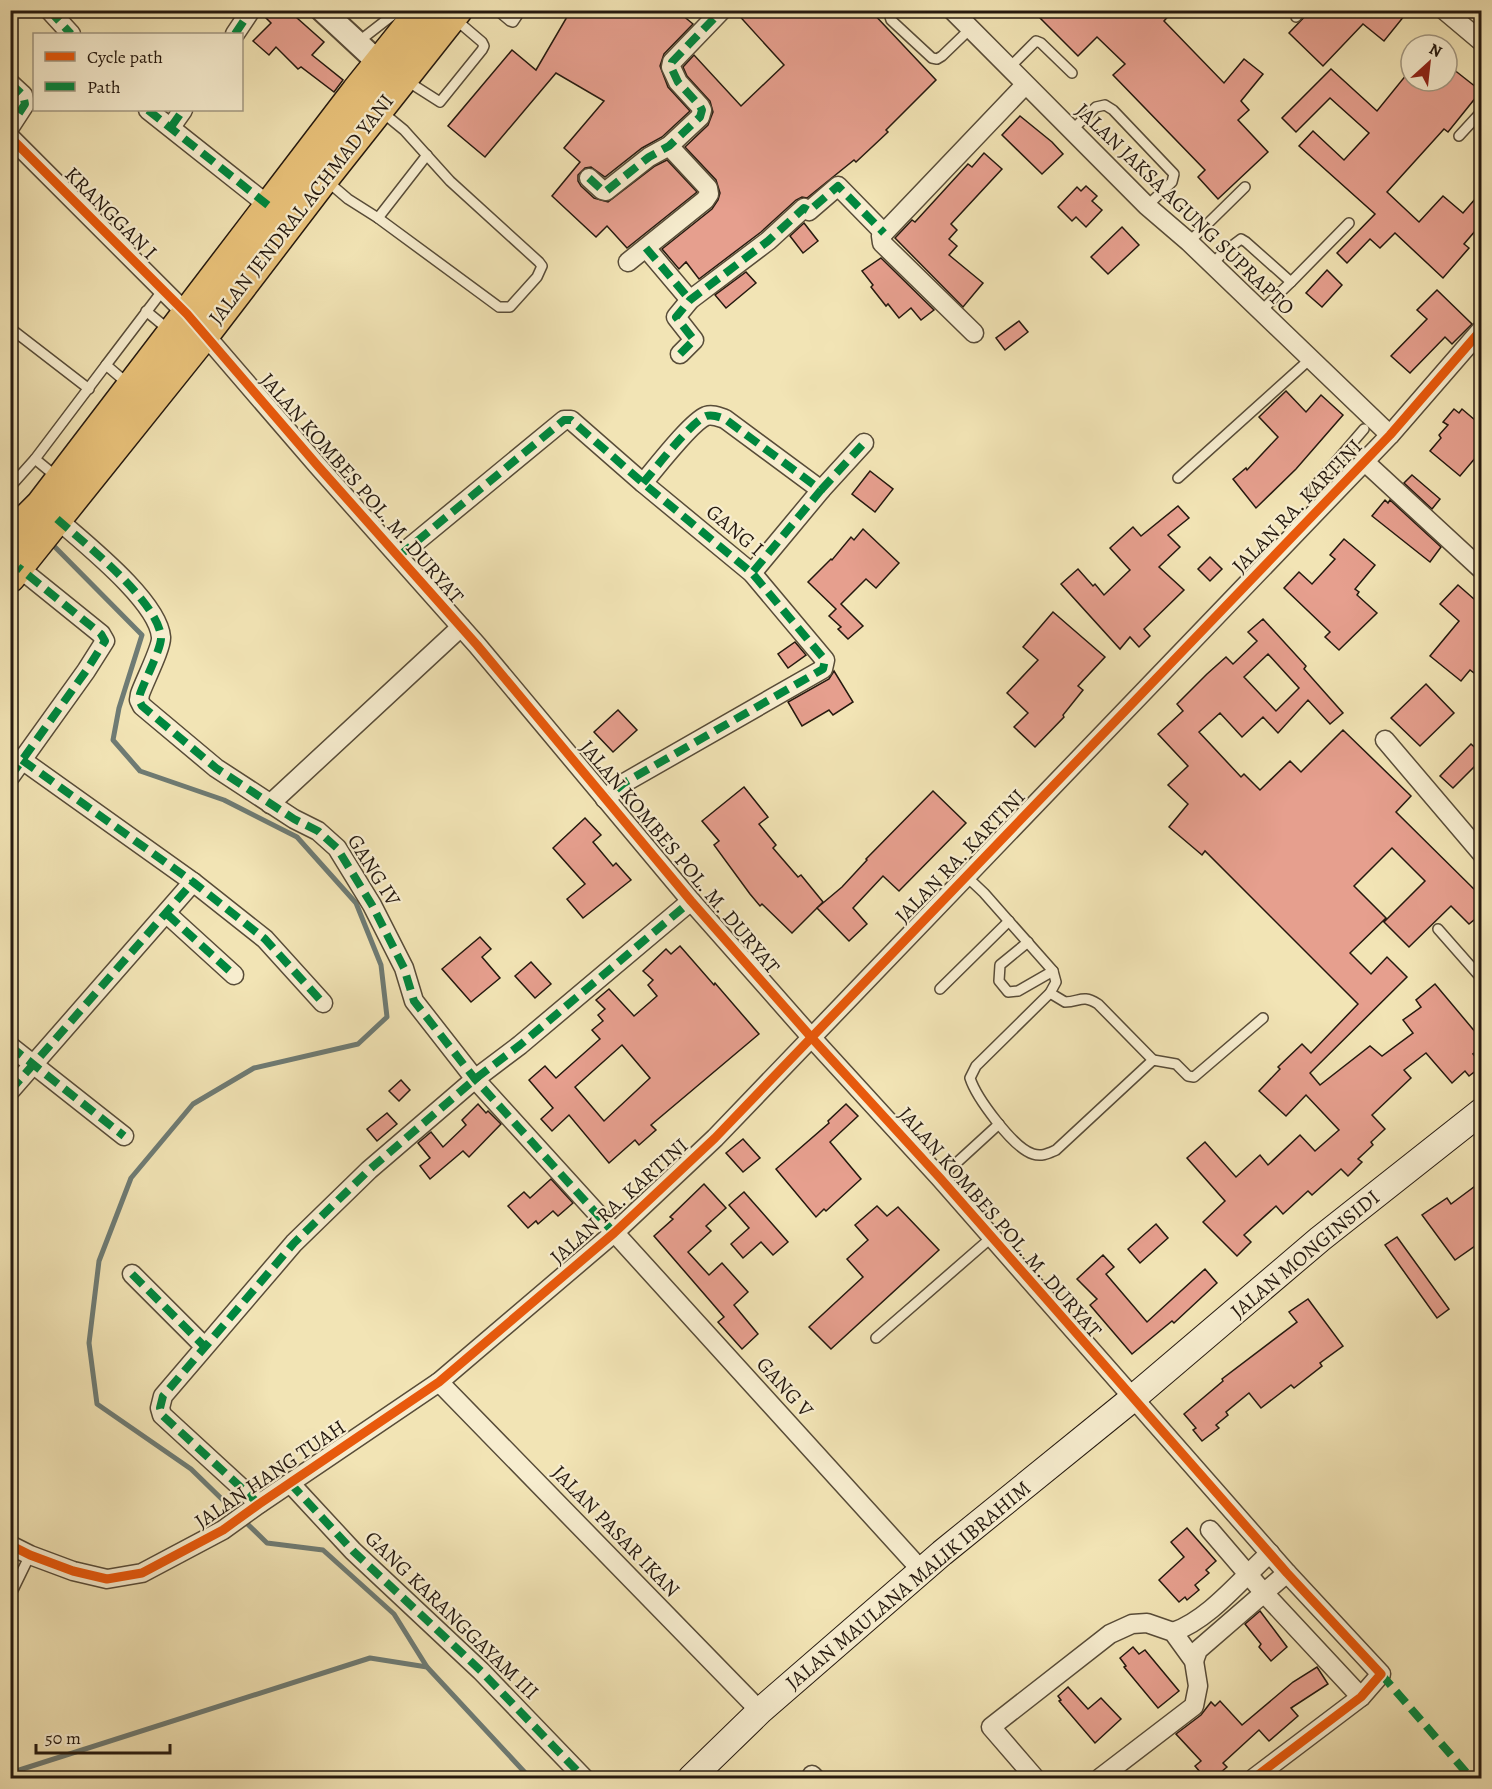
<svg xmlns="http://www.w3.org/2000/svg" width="1492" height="1789" viewBox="0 0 1492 1789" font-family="Alegreya,serif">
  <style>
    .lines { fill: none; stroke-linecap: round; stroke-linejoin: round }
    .stream { stroke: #6e7b74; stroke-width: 5 }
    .building { fill: #e69f8e; stroke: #25190f; stroke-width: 1.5; fill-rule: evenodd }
    .service-casing { stroke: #584c38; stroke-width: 12 }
    .minor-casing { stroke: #584c38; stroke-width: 21 }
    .tertiary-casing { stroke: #584c38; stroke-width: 26 }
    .secondary-casing { stroke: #25190f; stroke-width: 28 }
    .trunk-casing { stroke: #25190f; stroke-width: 33 }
    .service { stroke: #f7edcf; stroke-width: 9 }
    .minor { stroke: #f7edcf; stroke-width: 18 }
    .tertiary { stroke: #f7edcf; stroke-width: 22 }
    .secondary { stroke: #f7edcf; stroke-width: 26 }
    .trunk { stroke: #e9c27a; stroke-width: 30 }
    .quiet { stroke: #00873e; stroke-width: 8; stroke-dasharray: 15 8; stroke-linecap: butt }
    .cycleway-casing { stroke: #f7edcf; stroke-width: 13 }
    .cycleway { stroke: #e8590c; stroke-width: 9 }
    .labels { text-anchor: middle; stroke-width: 4.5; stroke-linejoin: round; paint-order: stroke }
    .street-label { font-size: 21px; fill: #25190f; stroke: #f7edcf }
  </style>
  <rect width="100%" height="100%" fill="#f2e4b5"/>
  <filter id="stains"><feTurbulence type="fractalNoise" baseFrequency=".00333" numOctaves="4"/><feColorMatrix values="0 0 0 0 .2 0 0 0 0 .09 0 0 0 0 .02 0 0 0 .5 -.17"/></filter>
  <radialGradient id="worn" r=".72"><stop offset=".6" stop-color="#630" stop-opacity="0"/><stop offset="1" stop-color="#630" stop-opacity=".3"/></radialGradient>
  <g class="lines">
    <g class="stream">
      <path d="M50,542L142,635L119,708L113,740L140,771L224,800L297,837L356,903L381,965L387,1017L358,1044L254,1068L193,1104L131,1178L99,1261L89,1343L97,1404L191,1469L267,1543L323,1550L394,1614L427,1667"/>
      <path d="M10,1773L370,1658L427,1667L530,1778"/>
    </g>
  </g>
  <g class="building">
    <path d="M262,10H288L324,42L312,55L343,80L334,92L301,67L298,69L276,47L269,55L253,41L271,23L261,13Z"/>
    <path d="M571,10H676L693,24L664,54L660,66L668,87L690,111L662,137L642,148L605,177L591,167L585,168L578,175V181L581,186L594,198L608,202L655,166L667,160L697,192L627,248L607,226L596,237L552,196L580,162L564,148L604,101L556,73L485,157L448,126L512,50L536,70Z"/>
    <path d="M734,10H870L936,80L886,130L888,132L856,162L854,160L807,198L802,197L796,200L761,232L699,279L686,262L679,269L662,249L712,209L718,200L720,193L716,180L685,147L708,125L713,112L710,101L687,76L683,67L694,55L741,106L784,65Z"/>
    <path d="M1032,10H1174L1164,21L1224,83L1244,59L1263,74L1241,101L1249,110L1238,120L1268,152L1218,199L1198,177L1205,170L1113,75L1125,64L1097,37L1078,56Z"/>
    <path d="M1311,10H1409L1384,41L1363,24L1323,66L1289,33Z"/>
    <path d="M1331,69L1377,111L1411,69V81H1447V77L1453,69L1481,91L1448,132L1444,129L1387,192L1419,222L1443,196L1463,213L1482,191V223L1464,244L1469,248L1443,278L1395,233L1380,248L1370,239L1347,263L1337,253L1375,214L1299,146L1313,131L1344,160L1369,133L1330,98L1296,132L1282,118Z"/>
    <path d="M1020,116L1052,142L1063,154L1042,174L1002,135Z"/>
    <path d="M984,153L1002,169L951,224L957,230L949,239L957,246L949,255L983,283L963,307L895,238L912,220L915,222L968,164L972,167Z"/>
    <path d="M1086,186L1097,196L1092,201L1102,210L1086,227L1076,217L1072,221L1058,207L1077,187L1081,191Z"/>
    <path d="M804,223L818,241L803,253L790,236Z"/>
    <path d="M1122,227L1139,245L1108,274L1091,257Z"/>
    <path d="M881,258L934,310L921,320L911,308L899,318L888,304L886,306L871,287L873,285L862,271Z"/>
    <path d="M1327,270L1342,285L1322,307L1306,293Z"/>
    <path d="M746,272L756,283L726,308L715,295Z"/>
    <path d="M1437,290L1472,324L1452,344L1445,337L1410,373L1391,356L1427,319L1417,310Z"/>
    <path d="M1019,321L1028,332L1005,350L996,338Z"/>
    <path d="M1286,391L1306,412L1321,395L1343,415L1296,469L1256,508L1233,479L1246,468L1247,470L1278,437L1259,417Z"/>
    <path d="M1454,409L1459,413L1462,409L1482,426V450L1460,476L1430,451L1441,438L1439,435L1448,425L1443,422Z"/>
    <path d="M870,471L893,489L875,512L852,494Z"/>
    <path d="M1412,475L1440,499L1432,509L1404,483Z"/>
    <path d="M1385,500L1388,503L1390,500L1441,547L1430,562L1372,516Z"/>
    <path d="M1178,506L1189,518L1168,535L1180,547L1159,567L1184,590L1144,629L1150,636L1139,647L1130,637L1120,649L1061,584L1078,569L1093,586L1095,584L1104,595L1130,570L1110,548L1133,527L1141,536Z"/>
    <path d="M863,529L899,563L876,588L866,579L841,604L863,626L848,639L838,629L841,627L829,616L836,609L808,582L831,559L832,560L851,537L854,540Z"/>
    <path d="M1344,539L1375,565L1355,589L1359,592L1357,595L1377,613L1339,650L1325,637L1330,632L1284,588L1299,572L1312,584L1335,559L1330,555Z"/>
    <path d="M1210,557L1222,569L1210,581L1198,569Z"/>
    <path d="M1458,585L1482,606V679L1470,670L1461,681L1430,656L1459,621L1440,604Z"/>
    <path d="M1053,612L1105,657L1078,686L1083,690L1063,715L1064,717L1035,747L1014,727L1028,713L1007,693L1038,660L1023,647Z"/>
    <path d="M1263,619L1306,666L1304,669L1343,713L1330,724L1308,700L1278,733L1263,717L1242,737L1220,713L1199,732L1241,777L1244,774L1260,790L1290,761L1301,772L1343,730L1411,796L1396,812L1482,897V928L1474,920L1469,924L1451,906L1409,947L1384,922L1425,881L1392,848L1354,886L1386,918L1350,953L1371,974L1387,957L1407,977L1310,1073L1320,1085L1370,1046L1382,1056L1413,1033L1403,1020L1421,1007L1416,1000L1435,984L1482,1040V1047L1473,1054L1482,1066L1469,1076L1465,1071L1452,1083L1426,1053L1404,1070L1411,1078L1372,1115L1385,1129L1371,1142L1373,1145L1358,1159L1362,1162L1348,1176L1341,1169L1312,1195L1308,1191L1283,1214L1276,1206L1244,1235L1251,1242L1237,1256L1203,1222L1225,1201L1187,1158L1205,1142L1236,1177L1260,1155L1268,1165L1300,1135L1315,1151L1339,1130L1306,1095L1286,1116L1259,1091L1280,1069L1278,1067L1302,1044L1311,1053L1358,1004L1205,851L1202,855L1169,827L1188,804L1168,785L1188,766L1158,734L1183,711L1177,704L1207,674L1226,657L1233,664L1257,641L1248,632ZM1268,654L1299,688L1276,711L1244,677Z"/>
    <path d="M795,642L806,655L788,668L778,654Z"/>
    <path d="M834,671L853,702L833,715L829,710L802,726L788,702L829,679Z"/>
    <path d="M1426,684L1454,713L1420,746L1391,718Z"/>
    <path d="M618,710L637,730L613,752L594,732Z"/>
    <path d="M1471,744L1482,754V759L1453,788L1440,776Z"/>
    <path d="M744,787L768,817L759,824L776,845L773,848L798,877L801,875L823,902L792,933L762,904L760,906L750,894L714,845L719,841L702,821Z"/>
    <path d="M933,791L966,823L899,891L883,876L853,908L867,924L849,941L817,908L842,887L867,860L866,859Z"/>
    <path d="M585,818L601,835L593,842L613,866L616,863L631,880L583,918L567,899L585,884L553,848Z"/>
    <path d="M480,937L491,949L482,957L500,978L471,1002L442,969Z"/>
    <path d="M680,946L714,985L715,983L759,1034L651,1125L656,1130L639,1145L635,1140L609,1163L569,1115L552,1131L541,1119L553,1108L529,1080L545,1066L556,1078L600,1039L592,1030L603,1021L598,1015L605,1009L596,1000L609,989L634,1016L657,996L648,985L653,980L643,971L666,949L671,954ZM622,1045L650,1078L604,1121L575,1087Z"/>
    <path d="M531,962L551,984L535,998L515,976Z"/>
    <path d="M401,1080L410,1090L399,1101L389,1091Z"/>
    <path d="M478,1104L486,1113L488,1111L501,1124L469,1157L463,1151L430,1179L420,1166L430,1158L418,1143L431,1132L443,1147L466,1125L462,1120Z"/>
    <path d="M846,1104L858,1116L830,1142L861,1179L826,1211L824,1209L816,1217L776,1169L829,1123L828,1121Z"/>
    <path d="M387,1113L397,1124L377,1141L367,1129Z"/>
    <path d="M743,1139L760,1158L743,1172L726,1153Z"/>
    <path d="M551,1179L573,1203L558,1216L553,1211L538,1224L536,1221L528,1228L508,1206L524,1192L530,1198Z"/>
    <path d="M1482,1181V1241L1455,1260L1422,1215L1447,1198L1451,1204Z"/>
    <path d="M704,1184L726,1208L706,1226L711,1231L688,1252L709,1275L722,1263L748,1292L734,1305L758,1334L742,1349L718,1322L724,1317L654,1236L673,1219L670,1217Z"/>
    <path d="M744,1192L788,1242L773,1255L761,1242L743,1258L731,1244L749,1228L729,1205Z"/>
    <path d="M877,1206L887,1216L898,1207L939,1250L831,1349L809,1327L863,1277L847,1259L868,1240L855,1225Z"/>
    <path d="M1156,1224L1168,1238L1140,1263L1128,1249Z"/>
    <path d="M1397,1237L1449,1309L1437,1318L1385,1245Z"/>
    <path d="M1103,1255L1114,1267L1106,1274L1147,1322L1205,1269L1217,1283L1174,1323L1172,1321L1132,1354L1090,1305L1097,1299L1077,1279Z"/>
    <path d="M1308,1299L1343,1346L1320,1363L1322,1366L1294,1388L1291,1385L1261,1408L1249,1393L1226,1412L1228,1415L1216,1425L1219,1428L1202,1441L1193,1430L1196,1428L1184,1414L1223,1381L1222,1379L1297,1322L1289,1312Z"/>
    <path d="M1187,1528L1216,1561L1206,1570L1209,1573L1195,1585L1199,1590L1187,1600L1185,1597L1179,1602L1159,1580L1184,1557L1171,1542Z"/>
    <path d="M1260,1611L1287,1647L1271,1661L1259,1647L1261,1644L1245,1624Z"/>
    <path d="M1133,1647L1139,1654L1145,1650L1179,1691L1158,1708L1124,1667L1126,1666L1120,1658Z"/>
    <path d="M1317,1667L1328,1684L1291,1708L1298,1716L1269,1741L1259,1730L1223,1763L1227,1767L1213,1779H1206L1195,1766L1201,1761L1176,1734L1201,1715L1211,1702L1215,1706L1220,1701L1242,1725L1293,1682Z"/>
    <path d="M1068,1687L1088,1709L1101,1698L1121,1719L1095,1743L1059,1701L1061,1700L1058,1696Z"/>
  </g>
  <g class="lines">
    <defs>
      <g id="service">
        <path d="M497,10L510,21L513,22L521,10"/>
        <path d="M892,10L889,13L891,20L932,58L937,59L942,56L970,29"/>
        <path d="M1296,17L1302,10"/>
        <path d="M358,42L394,14H398L408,20"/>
        <path d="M1009,68L1036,41L1041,43L1072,73"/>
        <path d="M407,81L440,102L482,50L484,46L482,42L455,19"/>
        <path d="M1071,131L1096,107L1105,105L1113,110L1174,174L1172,182L1147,206"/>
        <path d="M1459,136L1482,111"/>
        <path d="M327,181L348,199L378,218L499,307H510L537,277L542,266L539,262L450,181L404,130L382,112"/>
        <path d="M378,218L427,155"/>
        <path d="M1189,242L1245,187"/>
        <path d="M1211,265L1225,251L1241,239L1246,242L1291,282L1349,223"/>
        <path d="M146,311L169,330"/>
        <path d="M1260,312L1291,282"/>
        <path d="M10,328L89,389"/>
        <path d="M106,365L163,290"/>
        <path d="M58,478L35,459L106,365L127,383"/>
        <path d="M1178,478L1309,360"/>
        <path d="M10,487L35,459"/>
        <path d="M1327,501L1315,490V486L1364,429"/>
        <path d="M966,876L984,893L1053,971L1056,982L1050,993L976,1066L970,1078C976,1097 1013,1148 1033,1154C1042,1157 1049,1153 1056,1150L1153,1060L1176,1064L1188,1076L1194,1077L1263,1018"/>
        <path d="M1438,929L1482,979"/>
        <path d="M1028,942L1000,965L999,981L1008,992L1018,991L1053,971"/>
        <path d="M940,989L1009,921"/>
        <path d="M1050,993L1065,1002C1080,1002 1082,994 1098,1004L1153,1060"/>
        <path d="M940,1178L999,1124"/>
        <path d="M876,1338L992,1237"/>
        <path d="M10,1596L30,1555"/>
      </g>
      <g id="minor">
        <path d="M49,10L71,34"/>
        <path d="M952,10L1147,206L1189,242L1390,435"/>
        <path d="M1444,10L1482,42"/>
        <path d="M235,34L251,10"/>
        <path d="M10,83L23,95L25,104L10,127"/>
        <path d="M148,110L269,206"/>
        <path d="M171,127L183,110"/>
        <path d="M10,137L187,314L317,465L477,645L691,901L811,1037L940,1178L1287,1573L1381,1674L1361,1697L1254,1778"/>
        <path d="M589,178L602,190L606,191L649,157L669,146L700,117L702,110L700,106L678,82L671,67L672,62L722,10"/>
        <path d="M646,248L690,300"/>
        <path d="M628,262L705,200L709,194L708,188L669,146"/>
        <path d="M974,333L882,243L881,236L1025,85"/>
        <path d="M680,354L694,340L676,317L690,300L768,241L804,208L809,211L838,186L884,233"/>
        <path d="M1365,462L1482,570"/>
        <path d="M643,483C655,469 691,422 706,416C713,414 719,417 725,419L821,490L752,573"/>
        <path d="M821,490L864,443"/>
        <path d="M57,519C84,543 158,601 161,637C162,647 144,682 140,694L139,700L142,706L216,768L294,819L318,831L337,848L372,905L404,968L414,1001L475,1079L922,1571"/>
        <path d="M399,556L564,420H571L643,483L752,573L825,660L823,669L624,783L605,799"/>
        <path d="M1385,740L1482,854"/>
        <path d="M22,760L193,882L265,939L323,1003"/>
        <path d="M10,777L86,671L105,641L101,634L18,567"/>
        <path d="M270,804L461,627"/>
        <path d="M167,914L234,975"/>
        <path d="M10,1046L124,1136"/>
        <path d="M10,1091L193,882"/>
        <path d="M132,1274L204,1346"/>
        <path d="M439,1382L760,1711"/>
        <path d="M290,1483L353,1551L481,1671L584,1778"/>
        <path d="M259,1504L162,1415L160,1408L163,1396L294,1243L369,1170L475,1079L520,1045L691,901"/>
        <path d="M1210,1530L1264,1593L1361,1697"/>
        <path d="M10,1545L30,1555L73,1571L107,1579L142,1573L223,1530L259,1504L439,1382L614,1233L715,1138L1390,435L1482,329"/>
        <path d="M1173,1632C1209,1620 1242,1578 1270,1553"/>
        <path d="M1194,1661L1198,1650L1287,1573"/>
        <path d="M812,1775L815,1778"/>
        <path d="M1035,1778L991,1727L1110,1634L1132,1624L1147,1623L1173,1632L1194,1661L1198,1686L1194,1706L1100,1778"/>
      </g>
      <path id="tertiary" d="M322,10L379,63"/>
      <path id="secondary" d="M691,1778L760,1711L942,1553L1132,1399L1320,1239L1482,1111"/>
      <g id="trunk">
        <path d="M10,533L18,528L41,505L357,91L422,10"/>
        <path d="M10,577L204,335L324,178L457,10"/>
      </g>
    </defs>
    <use href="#service" class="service-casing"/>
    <use href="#minor" class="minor-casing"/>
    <use href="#tertiary" class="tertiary-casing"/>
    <use href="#secondary" class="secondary-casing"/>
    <use href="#trunk" class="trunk-casing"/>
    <use href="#service" class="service"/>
    <use href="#minor" class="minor"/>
    <use href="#tertiary" class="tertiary"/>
    <use href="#secondary" class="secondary"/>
    <use href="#trunk" class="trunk"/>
    <g class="quiet">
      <path d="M49,10L71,34"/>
      <path d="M235,34L251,10"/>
      <path d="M10,83L23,95L25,104L10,127"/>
      <path d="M148,110L269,206"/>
      <path d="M171,127L183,110"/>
      <path d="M589,178L602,190L606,191L649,157L669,146L700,117L702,110L700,106L678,82L671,67L672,62L722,10"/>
      <path d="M646,248L690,300"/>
      <path d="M680,354L694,340L676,317L690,300L768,241L804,208L809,211L838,186L884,233"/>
      <path d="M643,483C655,469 691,422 706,416C713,414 719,417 725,419L821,490L752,573"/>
      <path d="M821,490L864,443"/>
      <path d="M57,519C84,543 158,601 161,637C162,647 144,682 140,694L139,700L142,706L216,768L294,819L318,831L337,848L372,905L404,968L414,1001L475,1079L614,1233"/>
      <path d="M399,556L564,420H571L643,483L752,573L825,660L823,669L624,783L605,799"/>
      <path d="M22,760L193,882L265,939L323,1003"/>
      <path d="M10,777L86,671L105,641L101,634L18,567"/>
      <path d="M167,914L234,975"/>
      <path d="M10,1046L124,1136"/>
      <path d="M10,1091L193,882"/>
      <path d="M132,1274L204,1346"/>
      <path d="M290,1483L353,1551L481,1671L584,1778"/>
      <path d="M259,1504L162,1415L160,1408L163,1396L294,1243L369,1170L475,1079L520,1045L691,901"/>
      <path d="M1381,1674L1471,1778"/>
      <path d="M812,1775L815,1778"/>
    </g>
    <defs>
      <g id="cycleway">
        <path d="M10,137L187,314L317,465L477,645L691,901L811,1037L940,1178L1287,1573L1381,1674L1361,1697L1254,1778"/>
        <path d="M10,1545L30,1555L73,1571L107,1579L142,1573L223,1530L259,1504L439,1382L614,1233L715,1138L1390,435L1482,329"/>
      </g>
    </defs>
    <use href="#cycleway" class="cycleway-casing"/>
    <use href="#cycleway" class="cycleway"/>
  </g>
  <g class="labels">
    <g class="street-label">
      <text transform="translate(301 209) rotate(-52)" y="7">JALAN JENDRAL ACHMAD YANI</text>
      <text transform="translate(1185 209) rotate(44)" y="7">JALAN JAKSA AGUNG SUPRAPTO</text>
      <text transform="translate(111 213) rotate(45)" y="7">KRANGGAN I</text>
      <text transform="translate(362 488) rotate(49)" y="7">JALAN KOMBES POL. M. DURYAT</text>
      <text transform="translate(1297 506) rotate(-46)" y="7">JALAN RA. KARTINI</text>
      <text transform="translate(735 530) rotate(40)" y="7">GANG I</text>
      <text transform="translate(960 856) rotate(-46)" y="7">JALAN RA. KARTINI</text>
      <text transform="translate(680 857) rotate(50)" y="7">JALAN KOMBES POL. M. DURYAT</text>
      <text transform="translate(374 870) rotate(58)" y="7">GANG IV</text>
      <text transform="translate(619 1201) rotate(-42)" y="7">JALAN RA. KARTINI</text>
      <text transform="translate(1000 1222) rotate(49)" y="7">JALAN KOMBES POL. M. DURYAT</text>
      <text transform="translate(1305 1254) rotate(-40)" y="7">JALAN MONGINSIDI</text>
      <text transform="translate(785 1387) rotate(48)" y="7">GANG V</text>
      <text transform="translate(270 1474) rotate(-34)" y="7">JALAN HANG TUAH</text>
      <text transform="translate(616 1531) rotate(46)" y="7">JALAN PASAR IKAN</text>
      <text transform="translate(908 1585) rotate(-40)" y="7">JALAN MAULANA MALIK IBRAHIM</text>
      <text transform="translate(452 1615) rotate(44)" y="7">GANG KARANGGAYAM III</text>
    </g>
  </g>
  <rect width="1492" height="1789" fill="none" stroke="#f2e4b5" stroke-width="36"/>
  <rect x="12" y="12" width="1468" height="1765" fill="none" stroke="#25190f" stroke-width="3"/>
  <rect x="18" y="18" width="1456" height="1753" fill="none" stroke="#25190f" stroke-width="1.5"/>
  <rect x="33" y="33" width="210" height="78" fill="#f7edcf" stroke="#a39882" stroke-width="1.5"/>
  <rect x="45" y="52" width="30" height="9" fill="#e8590c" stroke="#a39882" stroke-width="1.5"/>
  <text x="87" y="63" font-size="18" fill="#25190f">Cycle path</text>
  <rect x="45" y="82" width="30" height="9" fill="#00873e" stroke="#a39882" stroke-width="1.5"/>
  <text x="87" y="93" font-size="18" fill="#25190f">Path</text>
  <g transform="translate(1429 63) rotate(27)"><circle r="28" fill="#f7edcf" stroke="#a39882" stroke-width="1.5"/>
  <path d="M0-4.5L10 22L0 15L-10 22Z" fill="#8f2418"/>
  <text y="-9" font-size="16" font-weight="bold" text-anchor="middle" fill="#25190f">N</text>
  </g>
  <path d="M36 1744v9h134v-9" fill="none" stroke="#25190f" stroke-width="3"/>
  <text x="45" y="1744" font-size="18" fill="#25190f" stroke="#f7edcf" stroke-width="4.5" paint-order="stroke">50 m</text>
  <rect width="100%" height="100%" filter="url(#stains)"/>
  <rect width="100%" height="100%" fill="url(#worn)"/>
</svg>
